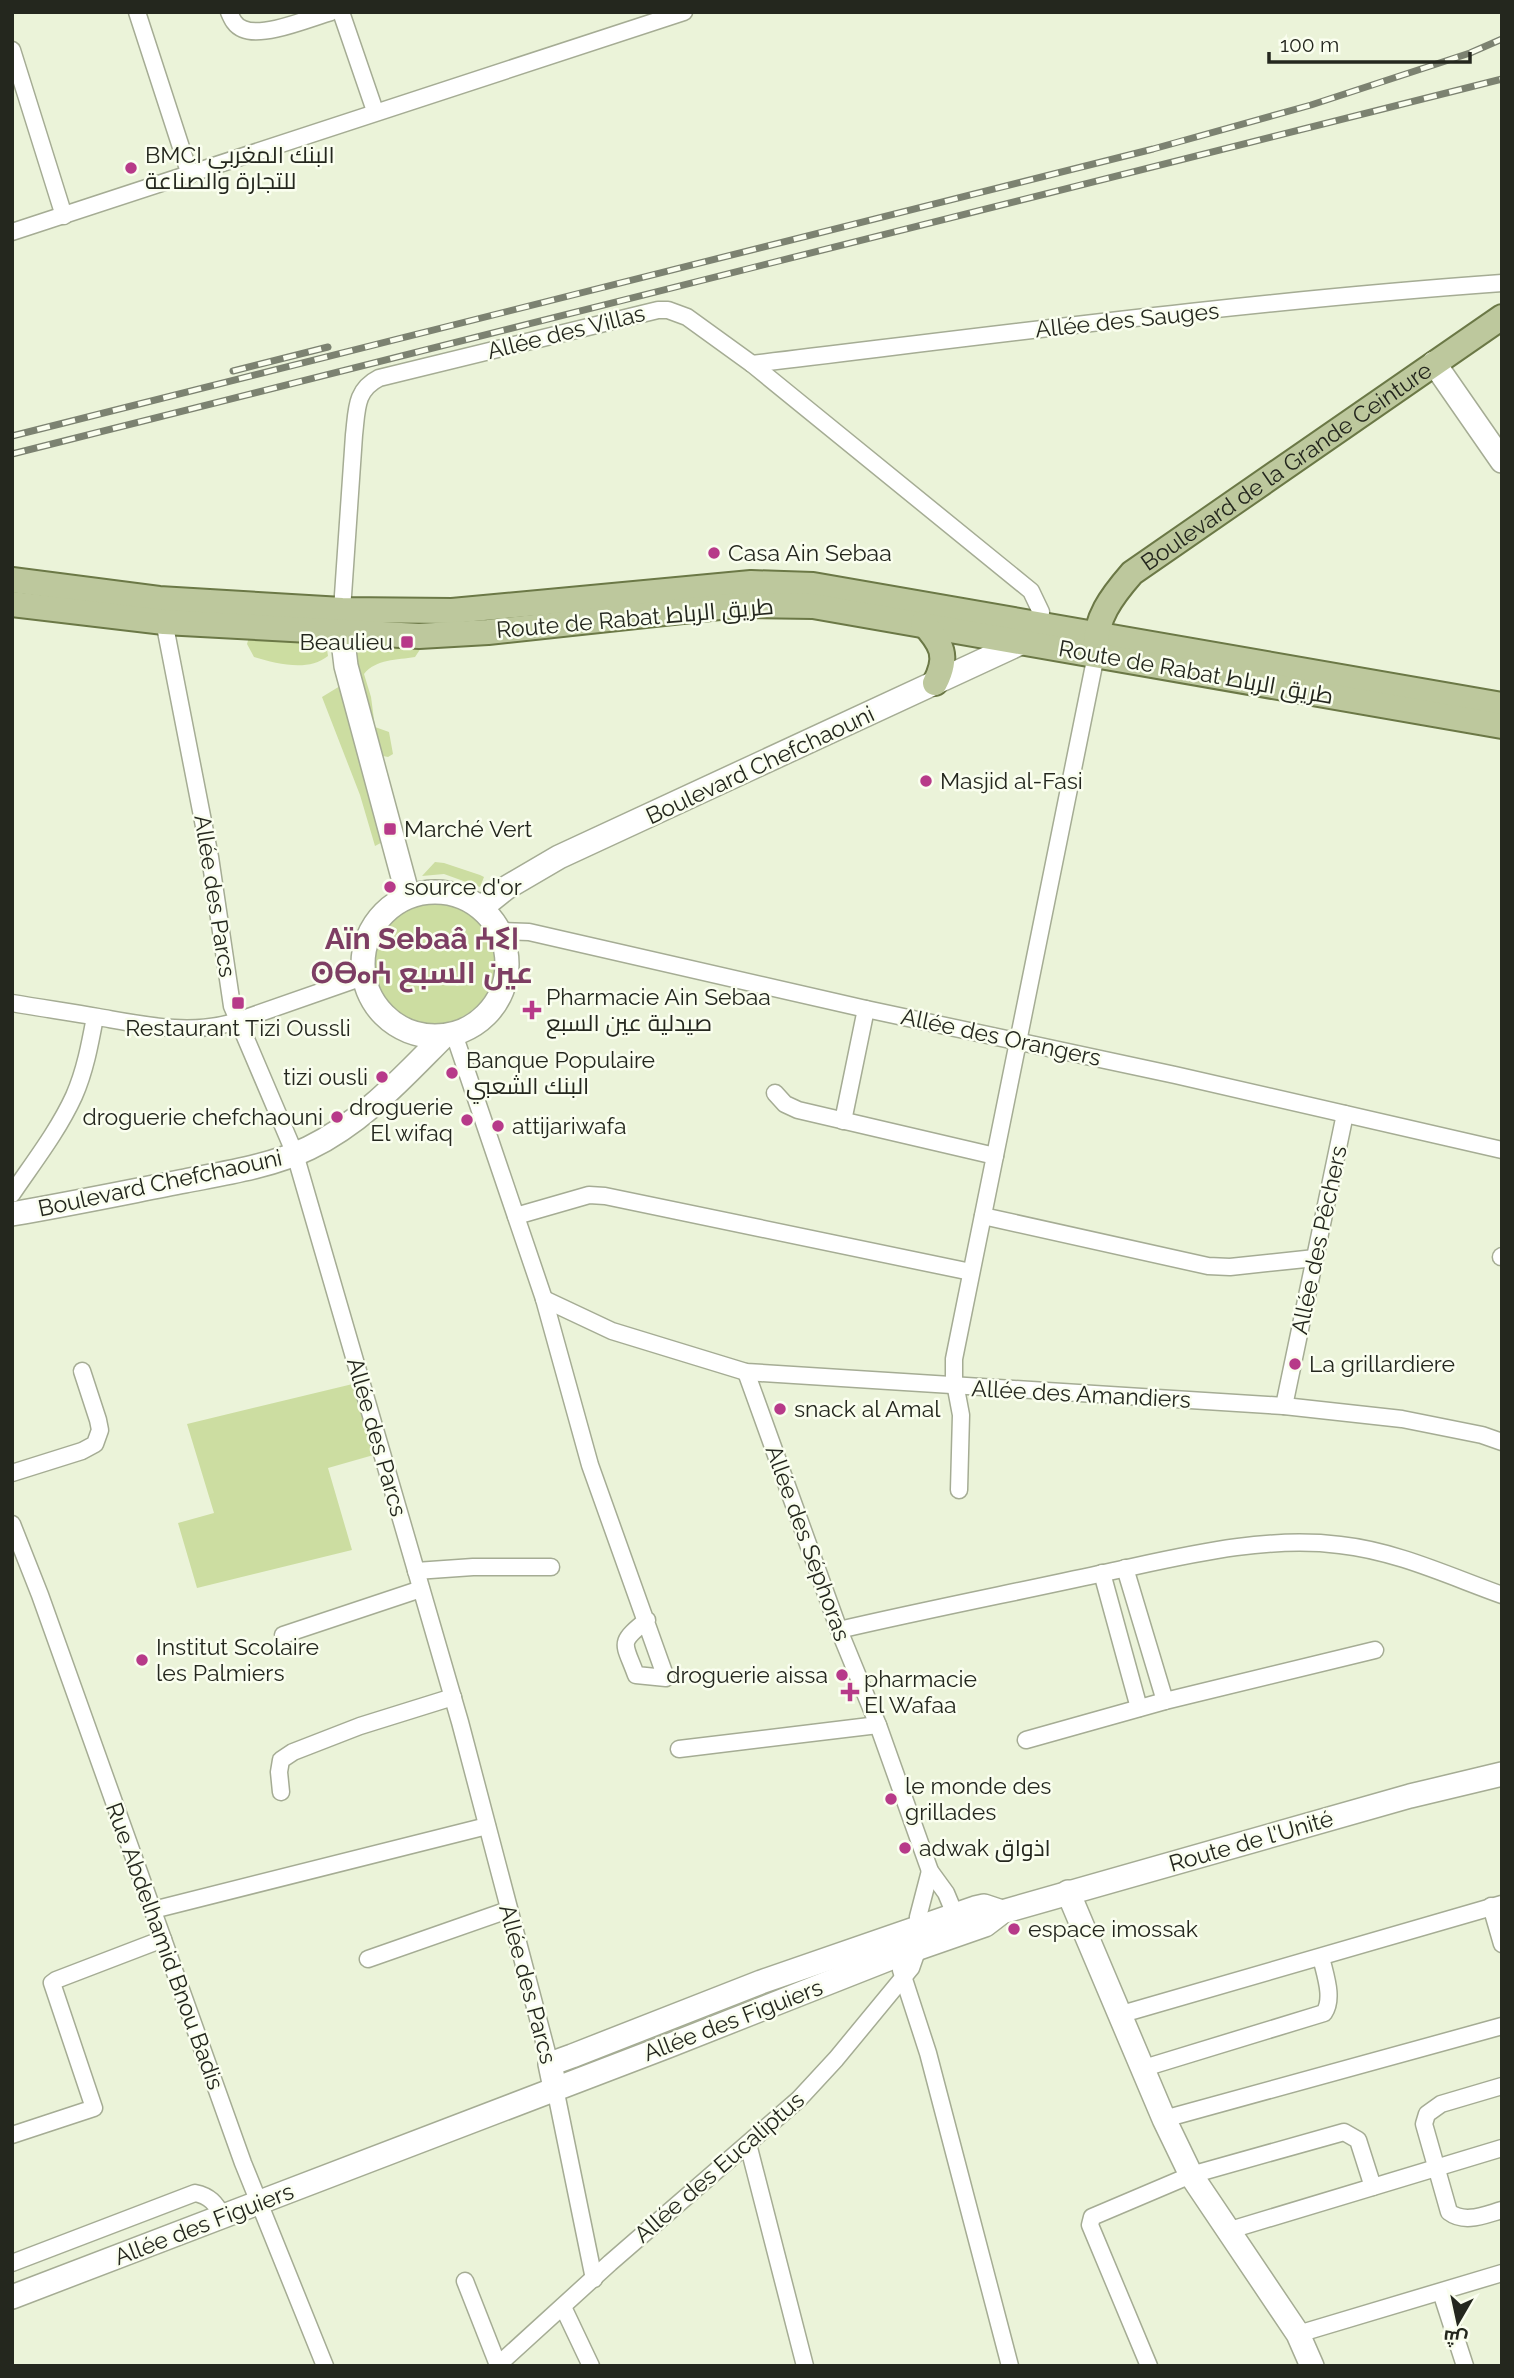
<svg xmlns="http://www.w3.org/2000/svg" width="1514" height="2378" viewBox="0 0 1514 2378" font-family="Raleway,Cairo,'Noto Sans Tifinagh',sans-serif">
  <style>
    .green { fill: #ccdda1 }
    .lines { fill: none; stroke-linecap: round; stroke-linejoin: round }
    .street-casing { stroke: #a5ac94; stroke-width: 19 }
    .secondary-casing { stroke: #a5ac94; stroke-width: 26 }
    .primary-casing { stroke: #6b7846; stroke-width: 28 }
    .street { stroke: #fff; stroke-width: 16 }
    .secondary { stroke: #fff; stroke-width: 23 }
    .primary { stroke: #bdc89d; stroke-width: 24 }
    .rail-casing { stroke: #7c8271; stroke-width: 7 }
    .rail { stroke: #fafeef; stroke-width: 4.5; stroke-dasharray: 13; stroke-linecap: butt }
    .poi-dot { fill: #b73a89; stroke: #fafeef; stroke-width: 2.5 }
    .labels { text-anchor: middle; stroke-width: 5; stroke-linejoin: round; paint-order: stroke }
    .poi-label { font-size: 23px; fill: #24271e; stroke: #fafeef; text-anchor: start }
    .street-label { font-size: 23px; fill: #24271e; stroke: #fafeef }
    .district-label { font-size: 30px; font-weight: bold; fill: #7d3e63; stroke: #fafeef }
  </style>
  <rect width="100%" height="100%" fill="#ebf3d9"/>
  <g class="green">
    <path d="M249,637L326,643L328,656C308,672 278,664 254,657L247,644Z"/>
    <path d="M349,641L420,643L421,648L415,657C397,660 376,659 364,674L371,697L375,727L389,732L393,754L388,757L378,755Z"/>
    <path d="M345,683L390,838L375,846L360,795L322,697Z"/>
    <path d="M435,862L444,863L480,875L484,877L480,887L444,874L422,876Z"/>
    <circle cx="433" cy="961" r="63"/>
    <path d="M361,1382L377,1454L328,1468L352,1550L197,1588L178,1523L214,1513L187,1424Z"/>
  </g>
  <g class="lines">
    <defs>
      <g id="street">
        <path d="M137,12L190,175"/>
        <path d="M229,12C232,19 235,26 243,29C263,38 310,18 331,12"/>
        <path d="M341,12L375,111"/>
        <path d="M12,50L64,216"/>
        <path d="M12,232L684,12"/>
        <path d="M752,364C1002,334 1251,301 1502,283"/>
        <path d="M342,610L354,435C357,410 355,390 379,378L658,310H668L687,317L752,364L1031,591L1041,612L1040,625"/>
        <path d="M163,616L210,857L232,1006L295,1154L460,1722L550,2064"/>
        <path d="M500,931L529,932L866,1009L1175,1075L1502,1150"/>
        <path d="M12,1003C41,1008 69,1012 98,1017C144,1025 192,1036 237,1021L363,977"/>
        <path d="M454,1034L544,1299L590,1465L666,1678L636,1675C624,1642 617,1644 647,1620"/>
        <path d="M775,1093L785,1104L798,1110L995,1156"/>
        <path d="M843,1121L866,1009"/>
        <path d="M12,1194C33,1163 58,1131 74,1096C85,1071 90,1044 95,1017"/>
        <path d="M516,1216L589,1195L605,1196L971,1272"/>
        <path d="M983,1216L1208,1266L1230,1267L1315,1258"/>
        <path d="M1501,1257L1502,1256"/>
        <path d="M544,1299L612,1331L746,1372L1284,1406L1402,1419L1482,1435L1502,1442"/>
        <path d="M746,1372L839,1630L878,1725L930,1871L946,1893L959,1924"/>
        <path d="M1284,1406L1345,1114"/>
        <path d="M12,1473L82,1451L95,1444L100,1430L98,1420L82,1371"/>
        <path d="M959,1490L961,1415L954,1378V1359L1096,655"/>
        <path d="M12,1524L40,1595L243,2163L325,2366"/>
        <path d="M1125,1568L1165,1701"/>
        <path d="M416,1571L473,1567H551"/>
        <path d="M1102,1573L1139,1708"/>
        <path d="M839,1630C925,1610 1012,1593 1099,1574C1176,1558 1260,1535 1340,1545C1396,1551 1449,1576 1502,1595"/>
        <path d="M283,1635L421,1589"/>
        <path d="M1026,1740L1165,1701L1375,1650"/>
        <path d="M679,1749L878,1725"/>
        <path d="M281,1792L279,1772L281,1760L293,1752L360,1726L453,1697"/>
        <path d="M1491,1906L1502,1944"/>
        <path d="M153,1910L487,1826"/>
        <path d="M368,1959L508,1910"/>
        <path d="M901,1970L928,2053L1010,2366"/>
        <path d="M1122,2014L1502,1904"/>
        <path d="M1144,2068L1324,2013C1334,1998 1325,1975 1321,1957"/>
        <path d="M1502,2086L1441,2104L1427,2114L1424,2124L1449,2212C1465,2224 1484,2215 1502,2210"/>
        <path d="M555,2088L594,2279"/>
        <path d="M1164,2119L1502,2026"/>
        <path d="M12,2135L94,2108L52,1983L56,1980L163,1939"/>
        <path d="M748,2144L805,2366"/>
        <path d="M1227,2231L1502,2148"/>
        <path d="M12,2263L195,2193C210,2196 215,2203 223,2216"/>
        <path d="M465,2281L498,2365"/>
        <path d="M1441,2292L1465,2366"/>
        <path d="M563,2307L591,2366"/>
        <path d="M1298,2334L1502,2273"/>
        <path d="M497,2366L610,2263L799,2099L836,2059L911,1968L918,1948V1917L930,1871"/>
        <path d="M1149,2366L1090,2225L1092,2217L1191,2175L1344,2132L1358,2140L1373,2187"/>
      </g>
      <g id="secondary">
        <path d="M1434,363L1502,461"/>
        <path d="M342,633L346,666L408,896"/>
        <circle cx="435" cy="964" r="72"/>
        <path d="M481,908L506,888L559,857L1025,641L1028,638"/>
        <path d="M12,1214C70,1204 128,1192 185,1181C226,1173 272,1166 309,1148C363,1122 403,1077 444,1036"/>
        <path d="M1068,1892L1164,2119L1191,2175L1298,2334L1312,2366"/>
        <path d="M555,2088L550,2064L572,2056L761,1982L975,1908L984,1906L1002,1912"/>
        <path d="M12,2297L668,2046L896,1956L985,1925L1002,1912L1410,1796L1502,1774"/>
      </g>
      <g id="primary">
        <path d="M12,580L159,599L342,610L452,611L751,583L813,585L1502,705"/>
        <path d="M12,604L164,622L419,636L488,632L738,605L813,606L1502,726"/>
        <path d="M923,623C942,644 949,656 935,683"/>
        <path id="s1" d="M1096,651C1094,619 1112,596 1132,573L1502,317"/>
      </g>
    </defs>
    <use href="#street" class="street-casing"/>
    <use href="#secondary" class="secondary-casing"/>
    <use href="#primary" class="primary-casing"/>
    <use href="#street" class="street"/>
    <use href="#secondary" class="secondary"/>
    <use href="#primary" class="primary"/>
    <defs>
      <g id="rail">
        <path d="M233,371L328,347"/>
        <path d="M12,436L1153,149L1311,105L1470,53L1502,39"/>
        <path d="M12,454L1502,79"/>
      </g>
    </defs>
    <use href="#rail" class="rail-casing"/>
    <use href="#rail" class="rail"/>
  </g>
  <g class="poi-dot">
    <circle cx="131" cy="168" r="7"/>
    <circle cx="714" cy="553" r="7"/>
    <rect x="400" y="635" width="14" height="14" rx="3.5"/>
    <circle cx="926" cy="781" r="7"/>
    <rect x="383" y="822" width="14" height="14" rx="3.5"/>
    <circle cx="390" cy="887" r="7"/>
    <rect x="231" y="996" width="14" height="14" rx="3.5"/>
    <path d="M528.5 999.5h7v7h7v7h-7v7h-7v-7h-7v-7h7z"/>
    <circle cx="452" cy="1073" r="7"/>
    <circle cx="382" cy="1077" r="7"/>
    <circle cx="337" cy="1117" r="7"/>
    <circle cx="467" cy="1120" r="7"/>
    <circle cx="498" cy="1126" r="7"/>
    <circle cx="1295" cy="1364" r="7"/>
    <circle cx="780" cy="1409" r="7"/>
    <circle cx="142" cy="1660" r="7"/>
    <circle cx="842" cy="1675" r="7"/>
    <path d="M846.5 1681.5h7v7h7v7h-7v7h-7v-7h-7v-7h7z"/>
    <circle cx="891" cy="1799" r="7"/>
    <circle cx="905" cy="1848" r="7"/>
    <circle cx="1014" cy="1929" r="7"/>
  </g>
  <g class="labels">
    <g class="poi-label">
      <text x="145" y="163">BMCI البنك المغربي<tspan x="145" dy="26">للتجارة والصناعة</tspan></text>
      <text x="728" y="561">Casa Ain Sebaa</text>
      <text x="393" y="650" text-anchor="end">Beaulieu</text>
      <text x="940" y="789">Masjid al-Fasi</text>
      <text x="404" y="837">Marché Vert</text>
      <text x="404" y="895">source d'or</text>
      <text x="546" y="1005">Pharmacie Ain Sebaa<tspan x="546" dy="26">صيدلية عين السبع</tspan></text>
      <text x="238" y="1036" text-anchor="middle">Restaurant Tizi Oussli</text>
      <text x="466" y="1068">Banque Populaire<tspan x="466" dy="26">البنك الشعبي</tspan></text>
      <text x="368" y="1085" text-anchor="end">tizi ousli</text>
      <text x="453" y="1115" text-anchor="end">droguerie<tspan x="453" dy="26">El wifaq</tspan></text>
      <text x="323" y="1125" text-anchor="end">droguerie chefchaouni</text>
      <text x="512" y="1134">attijariwafa</text>
      <text x="1309" y="1372">La grillardiere</text>
      <text x="794" y="1417">snack al Amal</text>
      <text x="156" y="1655">Institut Scolaire<tspan x="156" dy="26">les Palmiers</tspan></text>
      <text x="828" y="1683" text-anchor="end">droguerie aissa</text>
      <text x="864" y="1687">pharmacie<tspan x="864" dy="26">El Wafaa</tspan></text>
      <text x="905" y="1794">le monde des<tspan x="905" dy="26">grillades</tspan></text>
      <text x="919" y="1856">adwak اذواق</text>
      <text x="1028" y="1937">espace imossak</text>
    </g>
    <g class="street-label">
      <text transform="translate(1127 320) rotate(-6)" y="8">Allée des Sauges</text>
      <text transform="translate(566 332) rotate(-14)" y="8">Allée des Villas</text>
      <text dy="8" stroke="none"><textPath href="#s1" startOffset="276">Boulevard de la Grande Ceinture</textPath></text>
      <text transform="translate(635 618) rotate(-5)" y="8">Route de Rabat طريق الرباط</text>
      <text transform="translate(1196 672) rotate(10)" y="8">Route de Rabat طريق الرباط</text>
      <text transform="translate(760 765) rotate(-25)" y="8">Boulevard Chefchaouni</text>
      <text transform="translate(215 896) rotate(81)" y="8">Allée des Parcs</text>
      <text transform="translate(1001 1037) rotate(12)" y="8">Allée des Orangers</text>
      <text transform="translate(160 1183) rotate(-12)" y="8">Boulevard Chefchaouni</text>
      <text transform="translate(1319 1240) rotate(-78)" y="8">Allée des Pêchers</text>
      <text transform="translate(1081 1394) rotate(3)" y="8">Allée des Amandiers</text>
      <text transform="translate(377 1437) rotate(74)" y="8">Allée des Parcs</text>
      <text transform="translate(808 1543) rotate(70)" y="8">Allée des Séphoras</text>
      <text transform="translate(1251 1841) rotate(-16)" y="8">Route de l'Unité</text>
      <text transform="translate(165 1946) rotate(70)" y="8">Rue Abdelhamid Bnou Badis</text>
      <text transform="translate(528 1984) rotate(75)" y="8">Allée des Parcs</text>
      <text transform="translate(733 2020) rotate(-21)" y="8">Allée des Figuiers</text>
      <text transform="translate(719 2167) rotate(-41)" y="8">Allée des Eucaliptus</text>
      <text transform="translate(204 2224) rotate(-21)" y="8">Allée des Figuiers</text>
    </g>
    <g class="district-label">
      <text x="422" y="949">Aïn Sebaâ ⵄⵉⵏ<tspan x="422" dy="34">ⵙⴱⴰⵄ عين السبع</tspan></text>
    </g>
  </g>
  <rect width="1514" height="2378" fill="none" stroke="#24271e" stroke-width="28"/>
  <g transform="translate(1458 2322) rotate(189)" stroke="#fafeef" stroke-width="5" paint-order="stroke">
  <path d="M0-5L12 26L0 18L-12 26Z" fill="#24271e"/>
  <text y="-10" font-size="19" font-weight="bold" text-anchor="middle" fill="#24271e">ش</text>
  </g>
  <path d="M1269 52v10h201v-10" fill="none" stroke="#24271e" stroke-width="3.5"/>
  <text x="1280" y="52" font-size="21" fill="#24271e" stroke="#fafeef" stroke-width="5" paint-order="stroke">100 m</text>
</svg>
